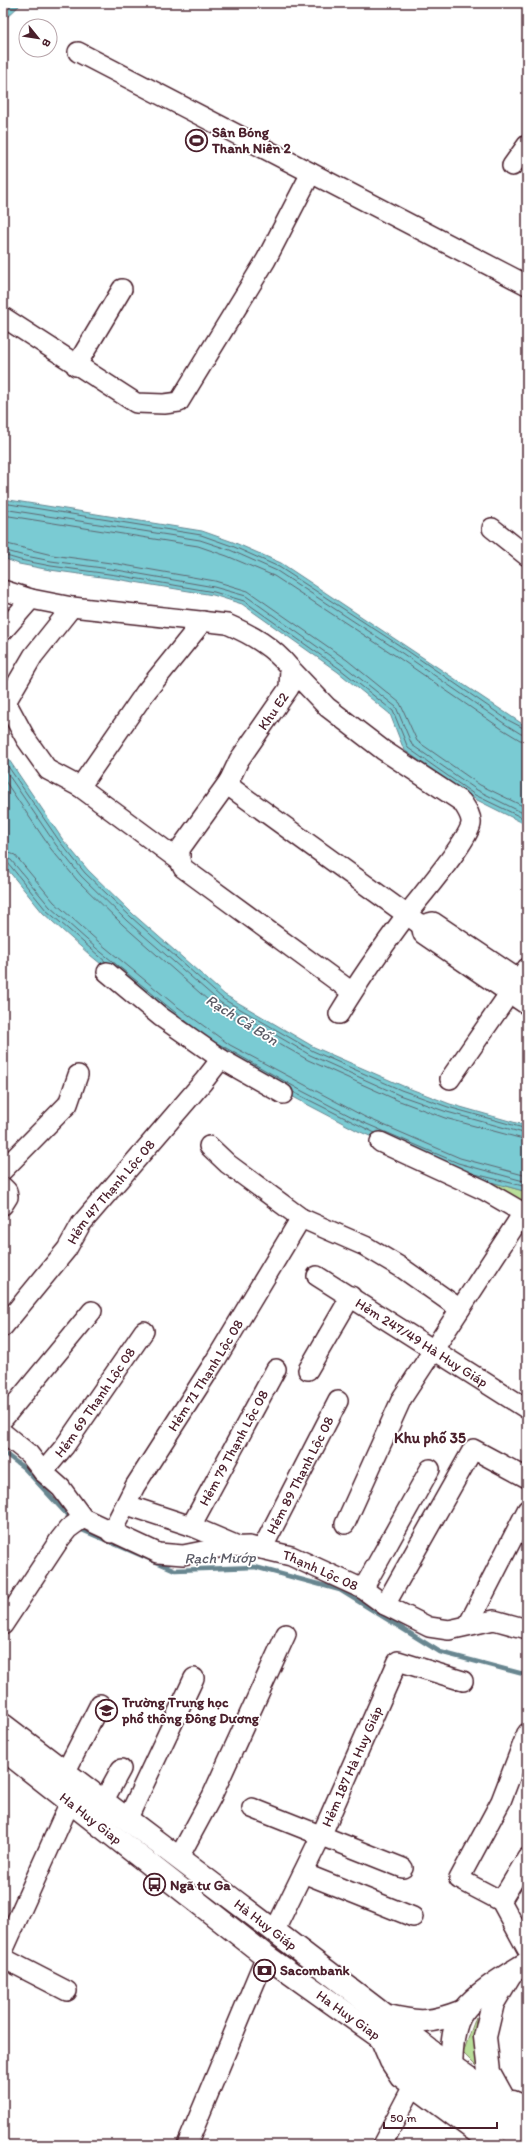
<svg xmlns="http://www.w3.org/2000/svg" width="530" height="2148" viewBox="0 0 530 2148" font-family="Itim,sans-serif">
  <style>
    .green { fill: #b9df9a; stroke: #827f62 }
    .water { fill: #7acbd3; stroke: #678690 }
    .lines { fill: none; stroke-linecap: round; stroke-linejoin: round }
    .shore { stroke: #5d646e; stroke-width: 1 }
    .stream { stroke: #678690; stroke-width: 4.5 }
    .minor-casing { stroke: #4a1f2b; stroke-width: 22 }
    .major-casing { stroke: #4a1f2b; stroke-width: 25 }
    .highway-casing { stroke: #4a1f2b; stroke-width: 25 }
    .minor { stroke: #fff; stroke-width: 19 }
    .major { stroke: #fff; stroke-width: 22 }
    .highway { stroke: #fff; stroke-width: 22 }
    .labels { text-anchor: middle; stroke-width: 3.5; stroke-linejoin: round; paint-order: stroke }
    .poi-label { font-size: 14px; font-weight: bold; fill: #4a1f2b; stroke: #fff; text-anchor: start }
    .street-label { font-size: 14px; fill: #4a1f2b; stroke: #fff }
    .water-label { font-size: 15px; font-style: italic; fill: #5b5b66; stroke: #fff }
    .neighbourhood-label { font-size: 15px; font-weight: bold; fill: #4a1f2b; stroke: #fff }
  </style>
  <rect width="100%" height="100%" fill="#fff"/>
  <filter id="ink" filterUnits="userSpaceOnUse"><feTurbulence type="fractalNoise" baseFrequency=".025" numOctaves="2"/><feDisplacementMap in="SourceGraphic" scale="8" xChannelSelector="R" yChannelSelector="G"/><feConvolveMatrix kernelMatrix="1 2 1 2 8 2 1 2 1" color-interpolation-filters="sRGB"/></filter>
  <g filter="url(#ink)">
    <g class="green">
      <path d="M474,1177L527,1192V1206Z"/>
      <path d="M476,2017V2030L484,2074L463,2053Z"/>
    </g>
    <g class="water">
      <path d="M3,3H22L3,21Z"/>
      <path d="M3,499L202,531L233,542L281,563L527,727V825L473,798L404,750L390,714L338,672L242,604L213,595L116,579L50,570L19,564L3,558Z"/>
      <path d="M3,751L63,840L88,870L133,914L225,995L314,1047L403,1086L450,1104L527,1126V1192L455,1172L358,1131L297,1099L222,1058L166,1017L90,955L43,913L3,864Z"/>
    </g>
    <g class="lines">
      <g class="shore">
        <path d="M3,503L201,535L232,546L279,567L402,647L508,720L527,730"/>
        <path d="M3,509L200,540L230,550L277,571L399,651L505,724L521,734L527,735"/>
        <path d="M3,515L198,546L227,556L274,576L396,656L502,729L520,740L527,741"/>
        <path d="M3,543L52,555L118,564L215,581L248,591L347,660L400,703L417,741L480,785L527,808"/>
        <path d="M3,550L21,555L51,561L117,570L214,587L246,596L343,665L396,707L412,745L477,790L527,815"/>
        <path d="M3,555L20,560L51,566L116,575L214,592L244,601L340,669L393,711L408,748L475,795L527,820"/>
        <path d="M3,759L60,842L85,873L131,917L223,999L313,1051L401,1090L448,1107L527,1129"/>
        <path d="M3,767L56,845L81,876L127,921L221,1003L310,1055L399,1095L447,1112L527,1134"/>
        <path d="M3,778L51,849L77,880L123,925L217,1008L308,1060L397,1100L445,1118L527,1140"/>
        <path d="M3,851L15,855L54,902L100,943L175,1005L230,1045L365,1117L460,1158L527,1176"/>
        <path d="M3,857L11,860L50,907L96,948L192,1026"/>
        <path d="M3,862L8,863L46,910L106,962"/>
        <path d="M217,1043L302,1091L362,1122L458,1163L527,1182"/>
        <path d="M293,1092L375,1133"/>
        <path d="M471,1173L527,1187"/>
      </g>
      <g class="stream">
        <path d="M3,1452L24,1468L72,1520"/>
        <path d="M78,1527L82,1530L175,1570L255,1567L340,1590L440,1652L527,1675"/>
      </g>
      <defs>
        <g id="minor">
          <path d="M78,52L527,285"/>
          <path d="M512,166L527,145"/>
          <path d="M3,317L136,403L164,404L179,402L266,260L311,173"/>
          <path d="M76,366L122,289"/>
          <path d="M492,528L527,556"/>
          <path d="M3,590L31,599L72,607L227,624C252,635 273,647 290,668L289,688L239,760L229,781L233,789L421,925"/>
          <path d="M72,607L33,656L6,702L26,739L48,770L80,787L180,861"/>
          <path d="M3,631L31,599"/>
          <path d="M290,668L327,707L383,750L462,802C466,808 472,816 471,824C468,841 421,896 408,913C384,945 360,979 339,1014"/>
          <path d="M229,781L180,849V861L183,868L352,992"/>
          <path d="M80,787L145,693L203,621"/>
          <path d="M421,925L423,934L527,1005"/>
          <path d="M421,925L433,922L527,985"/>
          <path d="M107,972L161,1017L221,1059L283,1094"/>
          <path d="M450,1079L527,968"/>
          <path d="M380,1142L484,1190L527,1215"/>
          <path d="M209,1146L228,1164L301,1218L365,1246L402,1268L460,1309"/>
          <path d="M3,1170L68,1104L78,1075"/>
          <path d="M3,1187L7,1191L8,1197L3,1205"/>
          <path id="s1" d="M317,1276L527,1409"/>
          <path id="s2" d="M3,1327L67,1249L81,1224L203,1082L221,1059"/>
          <path d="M308,1370L351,1296"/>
          <path d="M3,1419L92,1311"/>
          <path id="s3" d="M3,1433L29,1454L43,1472L61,1488L83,1518L158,1553L183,1555L223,1547L249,1546L291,1556L363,1589L385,1605L429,1627L449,1630L494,1620L527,1629"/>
          <path id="s4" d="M43,1472L64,1447L144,1331"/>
          <path d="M127,1505L191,1526L238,1546"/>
          <path d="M345,1524L402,1398L523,1213"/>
          <path id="s5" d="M191,1526L276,1369"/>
          <path id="s6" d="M111,1533L135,1486L215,1361L301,1218"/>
          <path id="s7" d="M262,1549L338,1401"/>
          <path d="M363,1589L430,1469"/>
          <path d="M385,1605L473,1449L527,1478"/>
          <path d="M3,1625L60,1539L68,1529L83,1518"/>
          <path d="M468,1625L527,1510"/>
          <path d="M527,1733L501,1801L459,1879L501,1901L527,1949"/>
          <path d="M65,1773L100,1704"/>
          <path d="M104,1800L121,1769"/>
          <path d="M252,1808L403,1868"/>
          <path d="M127,1820L194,1678"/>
          <path d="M178,1859L212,1796L286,1634"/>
          <path d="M303,1873L413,1917"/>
          <path d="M501,1901L527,1858"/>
          <path id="s8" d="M274,1932L321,1836L398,1661L463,1681"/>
          <path d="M3,1951L70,1802"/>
          <path d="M3,1958L67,1991"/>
          <path d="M187,2145L266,1956"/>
          <path d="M382,2145L413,2086"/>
        </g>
        <g id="major">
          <path id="s9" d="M3,1725C143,1832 284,1937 423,2045C457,2072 494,2093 527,2120"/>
          <path id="s10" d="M3,1749L266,1956L527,2142"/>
          <path d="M388,2016C420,2024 432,2023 463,2011"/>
          <path d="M451,2067C452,2049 452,2026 463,2011C479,1991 506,1976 527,1963"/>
          <path d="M505,2101L489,2072L485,2037L493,2003L511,1973"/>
        </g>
        <g id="highway">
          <path d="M382,2040L391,2061L401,2076L495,2145"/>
          <path d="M451,2067L455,2092"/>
          <path d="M505,2102H513L527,2108"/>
        </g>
      </defs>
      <use href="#minor" class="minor-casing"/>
      <use href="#major" class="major-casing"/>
      <use href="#highway" class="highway-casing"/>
      <use href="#minor" class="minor"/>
      <use href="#major" class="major"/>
      <use href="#highway" class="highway"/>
    </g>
  </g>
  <defs>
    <symbol id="stadium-ring" viewBox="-11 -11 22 22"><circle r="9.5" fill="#fff" stroke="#4a1f2b" stroke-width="1.5"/><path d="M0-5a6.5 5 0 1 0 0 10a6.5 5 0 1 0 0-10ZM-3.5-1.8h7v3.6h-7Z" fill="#4a1f2b"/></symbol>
    <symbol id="school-ring" viewBox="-11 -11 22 22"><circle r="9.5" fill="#fff" stroke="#4a1f2b" stroke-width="1.5"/><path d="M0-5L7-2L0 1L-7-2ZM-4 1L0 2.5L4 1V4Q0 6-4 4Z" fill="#4a1f2b"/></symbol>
    <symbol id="bus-ring" viewBox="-11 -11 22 22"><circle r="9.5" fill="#fff" stroke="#4a1f2b" stroke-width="1.5"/><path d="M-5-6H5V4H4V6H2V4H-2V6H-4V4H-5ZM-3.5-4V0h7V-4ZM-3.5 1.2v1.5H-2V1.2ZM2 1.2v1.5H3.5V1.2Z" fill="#4a1f2b"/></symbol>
    <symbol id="bank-ring" viewBox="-11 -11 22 22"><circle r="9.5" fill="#fff" stroke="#4a1f2b" stroke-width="1.5"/><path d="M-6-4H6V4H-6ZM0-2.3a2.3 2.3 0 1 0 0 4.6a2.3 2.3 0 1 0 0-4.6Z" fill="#4a1f2b"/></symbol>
  </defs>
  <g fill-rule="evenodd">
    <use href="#stadium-ring" x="184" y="128" width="25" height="25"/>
    <use href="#school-ring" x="94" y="1698" width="25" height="25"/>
    <use href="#bus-ring" x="142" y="1872" width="25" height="25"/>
    <use href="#bank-ring" x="252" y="1958" width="25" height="25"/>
  </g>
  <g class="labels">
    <g class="poi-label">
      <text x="212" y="137">Sân Bóng<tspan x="212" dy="16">Thanh Niên 2</tspan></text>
      <text x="122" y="1707">Trường Trung học<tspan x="122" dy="16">phổ thông Đông Dương</tspan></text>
      <text x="170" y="1890">Ngã tư Ga</text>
      <text x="280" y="1975">Sacombank</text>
    </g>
    <g class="street-label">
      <text transform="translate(273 711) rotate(-55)" y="5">Khu E2</text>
      <text dy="5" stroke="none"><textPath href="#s2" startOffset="173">Hẻm 47 Thạnh Lộc 08</textPath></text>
      <text dy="5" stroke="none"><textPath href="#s1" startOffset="124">Hẻm 247/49 Hà Huy Giáp</textPath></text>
      <text dy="5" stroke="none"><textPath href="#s6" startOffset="184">Hẻm 71 Thạnh Lộc 08</textPath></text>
      <text dy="5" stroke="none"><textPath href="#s4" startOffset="87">Hẻm 69 Thạnh Lộc 08</textPath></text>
      <text dy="5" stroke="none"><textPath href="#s5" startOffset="89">Hẻm 79 Thạnh Lộc 08</textPath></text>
      <text dy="5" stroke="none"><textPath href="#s7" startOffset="83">Hẻm 89 Thạnh Lộc 08</textPath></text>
      <text dy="5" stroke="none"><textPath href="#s3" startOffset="368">Thạnh Lộc 08</textPath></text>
      <text dy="5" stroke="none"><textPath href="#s8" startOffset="183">Hẻm 187 Hà Huy Giáp</textPath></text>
      <text dy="5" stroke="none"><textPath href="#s10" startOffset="112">Ha Huy Giap</textPath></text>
      <text dy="5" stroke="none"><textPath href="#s9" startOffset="330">Hà Huy Giáp</textPath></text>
      <text dy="5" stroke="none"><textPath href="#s10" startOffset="436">Ha Huy Giap</textPath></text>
    </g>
    <g class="water-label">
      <text transform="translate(242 1020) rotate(32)" y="5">Rạch Cả Bốn</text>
      <text transform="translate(220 1558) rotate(-1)" y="5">Rạch Mướp</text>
    </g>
    <g class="neighbourhood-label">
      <text x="430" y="1443">Khu phố 35</text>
    </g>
  </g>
  <rect width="530" height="2148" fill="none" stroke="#fff" stroke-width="16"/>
  <rect x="8" y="8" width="514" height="2132" fill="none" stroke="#4a1f2b" stroke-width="1.5" filter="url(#ink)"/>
  <g transform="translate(38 38) rotate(120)"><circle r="19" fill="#ffffff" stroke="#b7a5aa"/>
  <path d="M0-3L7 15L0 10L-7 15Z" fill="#4a1f2b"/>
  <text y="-6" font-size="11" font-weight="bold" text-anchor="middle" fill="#4a1f2b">B</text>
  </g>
  <path d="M384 2122v6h113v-6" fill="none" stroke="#4a1f2b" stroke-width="2"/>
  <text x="390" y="2122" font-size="12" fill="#4a1f2b" stroke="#ffffff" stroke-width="3" paint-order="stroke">50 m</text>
</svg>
